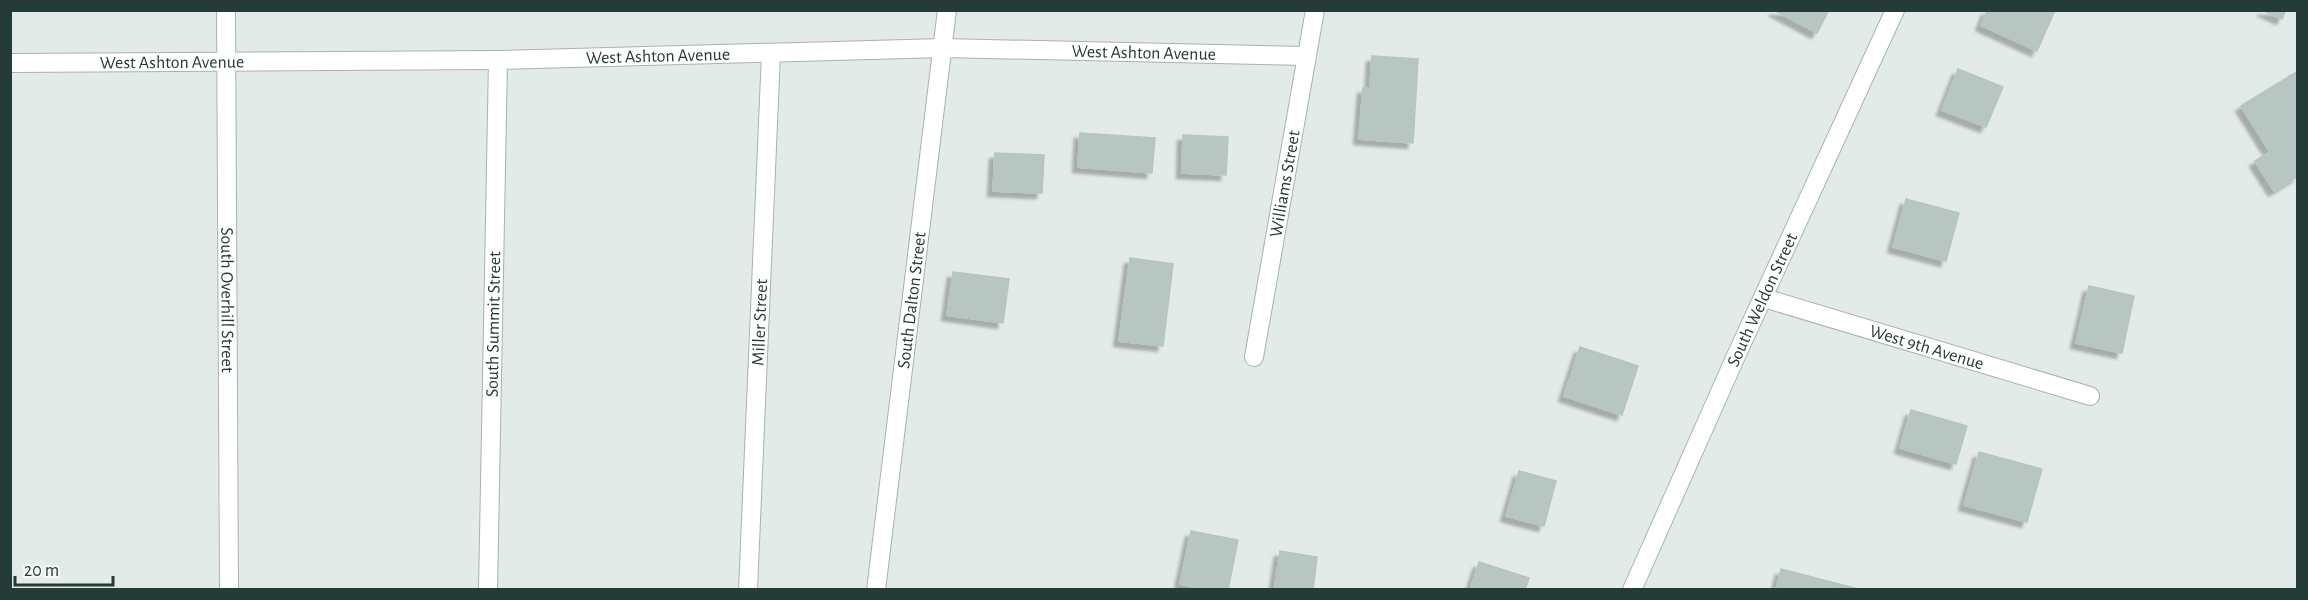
<svg xmlns="http://www.w3.org/2000/svg" width="2308" height="600" viewBox="0 0 2308 600" font-family="'Alegreya Sans',sans-serif">
  <style>
    .building { fill: #b8c6c2; stroke: #b5c5c0; stroke-width: 1.5; filter: url(#shadow) }
    .lines { fill: none; stroke-linecap: round; stroke-linejoin: round }
    .minor-casing { stroke: #a6b3af; stroke-width: 20 }
    .minor { stroke: #fff; stroke-width: 18 }
    .labels { text-anchor: middle; stroke-width: 6; stroke-linejoin: round; paint-order: stroke }
    .street-label { font-size: 18px; fill: #243b37; stroke: #f3f8f6 }
  </style>
  <defs>
    <filter id="shadow"><feDropShadow dx="-5.5" dy="5.5" stdDeviation="1.5" flood-color="#0004"/></filter>
  </defs>
  <rect width="100%" height="100%" fill="#e3ebe8"/>
  <g class="building">
    <path d="M1774,10H1829L1817,33Z"/>
    <path d="M1987,10H2055L2037,51L1981,25Z"/>
    <path d="M2262,10H2286L2282,19Z"/>
    <path d="M1372,56L1418,59L1413,143L1359,139L1363,88H1370Z"/>
    <path d="M1958,69L2003,87L1986,127L1942,110Z"/>
    <path d="M2298,71V176L2274,191L2255,161L2270,152L2241,106Z"/>
    <path d="M1080,133L1155,138L1152,173L1078,167Z"/>
    <path d="M1183,135L1228,137L1226,175L1182,173Z"/>
    <path d="M995,153L1044,155L1042,193L993,191Z"/>
    <path d="M1906,199L1959,213L1946,261L1893,247Z"/>
    <path d="M1130,258L1173,264L1163,346L1119,341Z"/>
    <path d="M953,272L1009,279L1003,323L947,315Z"/>
    <path d="M2089,286L2134,296L2122,353L2076,343Z"/>
    <path d="M1580,347L1638,366L1622,415L1564,396Z"/>
    <path d="M1911,410L1967,426L1956,464L1900,448Z"/>
    <path d="M1979,452L2042,469L2027,522L1964,505Z"/>
    <path d="M1519,471L1556,481L1544,526L1506,516Z"/>
    <path d="M1191,531L1238,540L1228,590H1206L1180,584Z"/>
    <path d="M1280,551L1317,557L1313,590H1274Z"/>
    <path d="M1479,562L1529,578L1525,590H1470Z"/>
    <path d="M1781,569L1862,590H1776Z"/>
  </g>
  <g class="lines">
    <defs>
      <g id="minor">
        <path id="s1" d="M226,10L229,590"/>
        <path id="s2" d="M10,63L498,60L943,48L1306,56"/>
        <path id="s3" d="M1764,298L2090,396"/>
        <path id="s4" d="M1254,357L1315,10"/>
        <path id="s5" d="M488,590L498,60"/>
        <path id="s6" d="M748,590L771,53"/>
        <path id="s7" d="M876,590L947,10"/>
        <path id="s8" d="M1632,590L1736,356L1895,10"/>
      </g>
    </defs>
    <use href="#minor" class="minor-casing"/>
    <use href="#minor" class="minor"/>
  </g>
  <g class="labels">
    <g class="street-label">
      <text dy="6" stroke="none"><textPath href="#s2" startOffset="1134">West Ashton Avenue</textPath></text>
      <text dy="6" stroke="none"><textPath href="#s2" startOffset="648">West Ashton Avenue</textPath></text>
      <text dy="6" stroke="none"><textPath href="#s2" startOffset="162">West Ashton Avenue</textPath></text>
      <text dy="6" stroke="none"><textPath href="#s4" startOffset="176">Williams Street</textPath></text>
      <text dy="6" stroke="none"><textPath href="#s8" startOffset="318">South Weldon Street</textPath></text>
      <text dy="6" stroke="none"><textPath href="#s1" startOffset="290">South Overhill Street</textPath></text>
      <text dy="6" stroke="none"><textPath href="#s7" startOffset="292">South Dalton Street</textPath></text>
      <text dy="6" stroke="none"><textPath href="#s6" startOffset="268">Miller Street</textPath></text>
      <text dy="6" stroke="none"><textPath href="#s5" startOffset="266">South Summit Street</textPath></text>
      <text dy="6" stroke="none"><textPath href="#s3" startOffset="170">West 9th Avenue</textPath></text>
    </g>
  </g>
  <rect width="2308" height="600" fill="none" stroke="#243b37" stroke-width="24"/>
  <path d="M15 576v9h98v-9" fill="none" stroke="#243b37" stroke-width="3"/>
  <text x="24" y="576" font-size="18" fill="#243b37" stroke="#f3f8f6" stroke-width="4.5" paint-order="stroke">20 m</text>
</svg>
